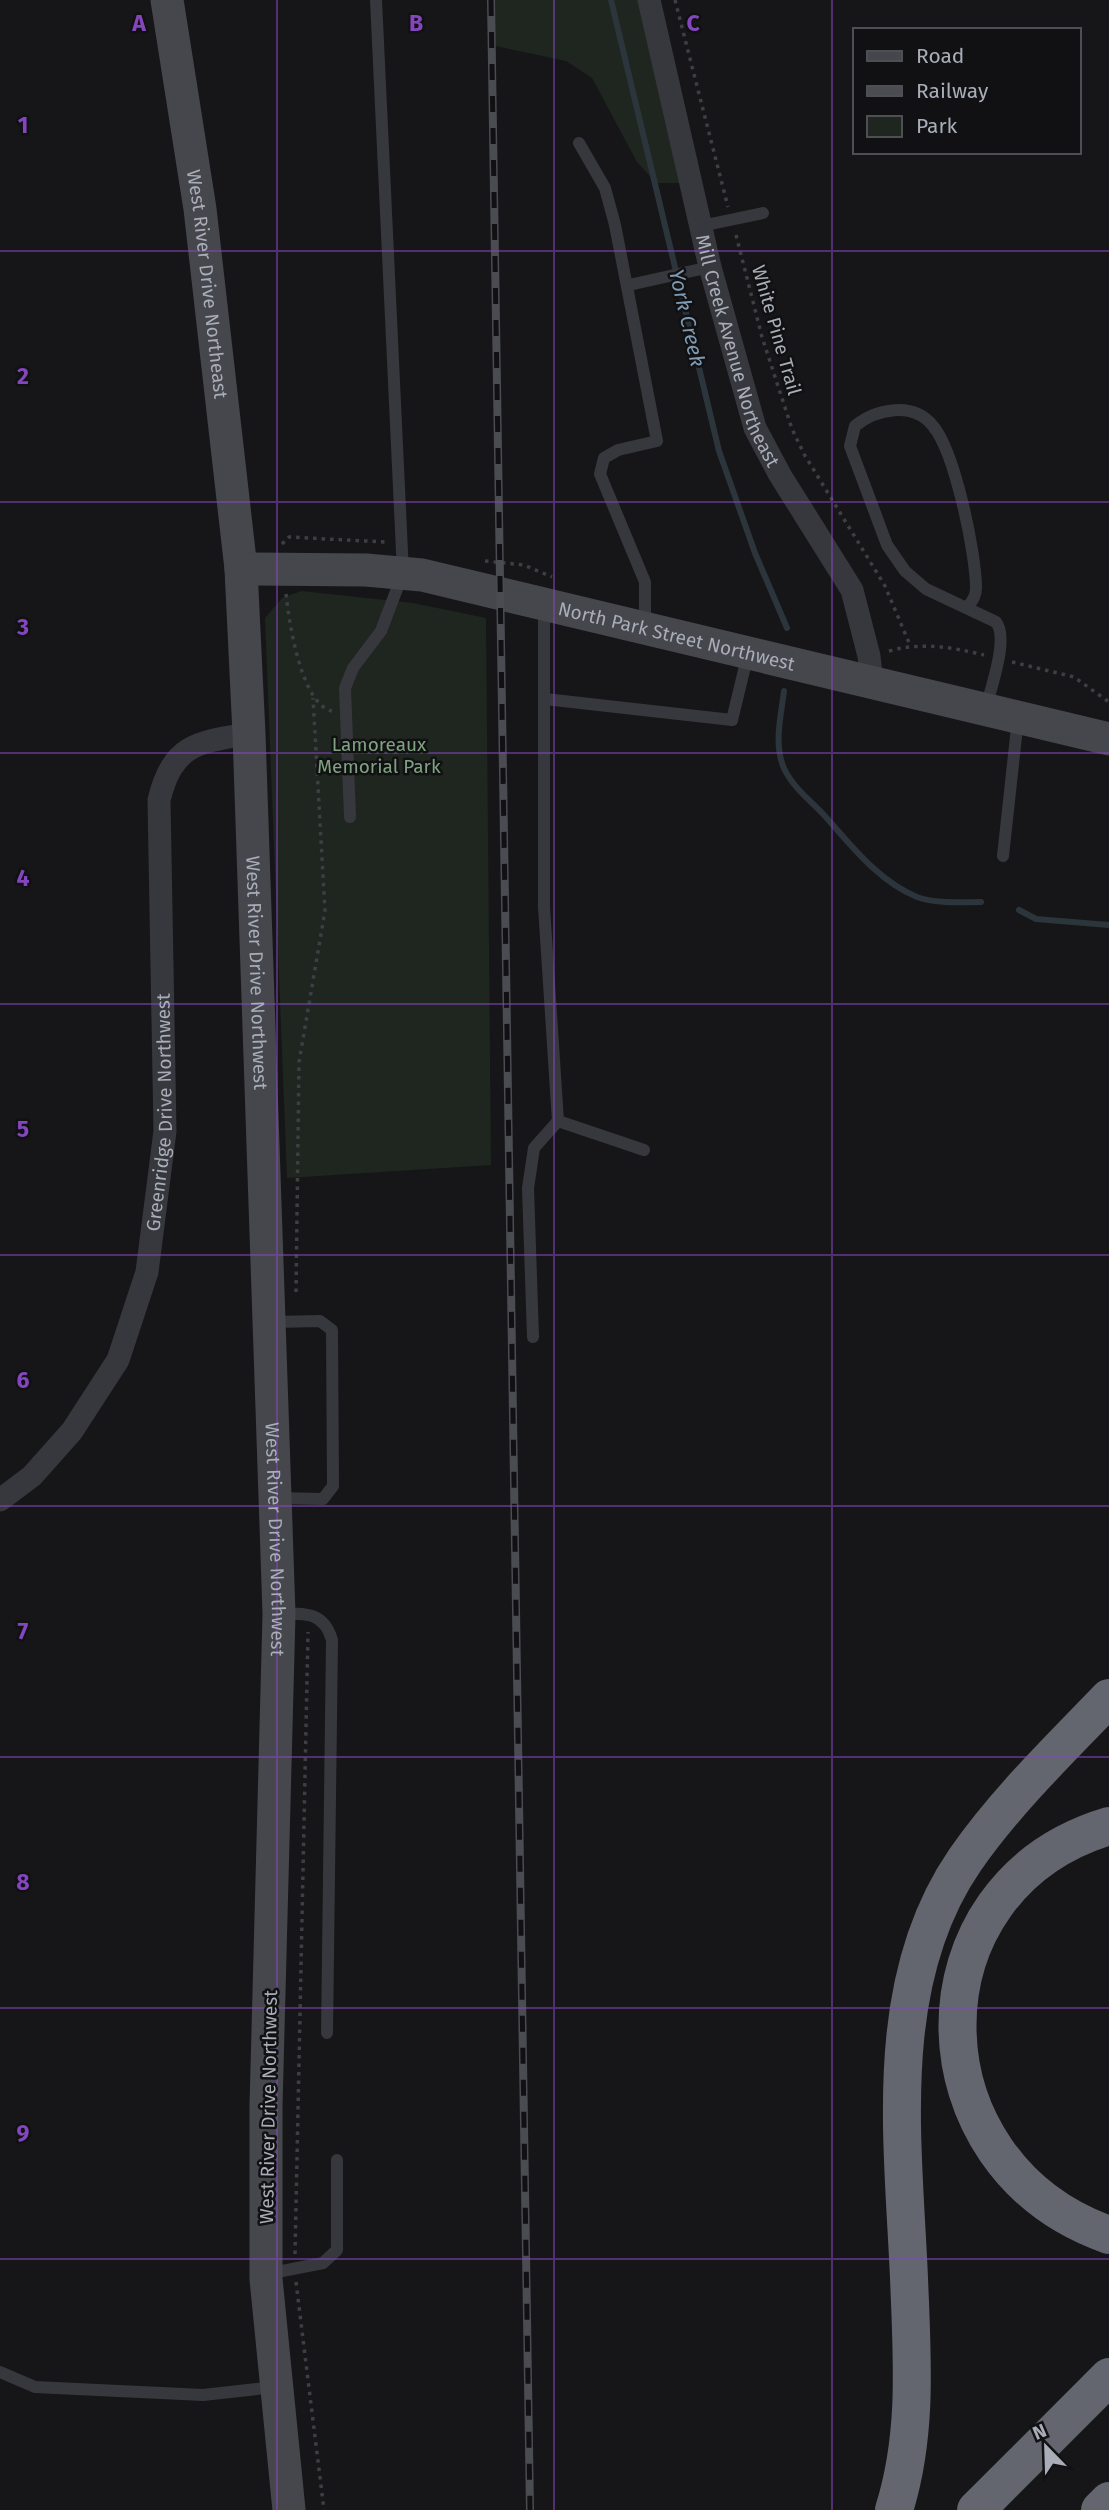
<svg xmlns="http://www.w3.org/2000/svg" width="1109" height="2510" viewBox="0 0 1109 2510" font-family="'Fira Sans',sans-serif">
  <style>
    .green { fill: #1e261f }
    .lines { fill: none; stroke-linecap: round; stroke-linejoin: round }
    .stream { stroke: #2c353c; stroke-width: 6 }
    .path { stroke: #3d3f44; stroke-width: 3.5; stroke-dasharray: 3.5 5; stroke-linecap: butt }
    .service { stroke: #37383d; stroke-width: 12 }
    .minor { stroke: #37383d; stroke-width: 23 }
    .secondary { stroke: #45474d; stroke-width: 33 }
    .motorway { stroke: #63666e; stroke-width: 38 }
    .rail-casing { stroke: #4a4c52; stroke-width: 8 }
    .rail { stroke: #111113; stroke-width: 5; stroke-dasharray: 16; stroke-linecap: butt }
    .grid { fill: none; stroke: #8446be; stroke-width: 2; stroke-opacity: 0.55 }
    .labels { text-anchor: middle; stroke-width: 5; stroke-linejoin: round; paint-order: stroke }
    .street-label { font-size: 19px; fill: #a8adb8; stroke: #111113 }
    .park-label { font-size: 19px; fill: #7fa381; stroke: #111113 }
    .water-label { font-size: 21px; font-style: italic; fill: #7f9bb3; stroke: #111113 }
    .grid-label { font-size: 23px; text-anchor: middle; font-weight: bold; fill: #8446be; stroke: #111113; stroke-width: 5; stroke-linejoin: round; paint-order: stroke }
  </style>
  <rect width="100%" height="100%" fill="#161618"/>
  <g class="green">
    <path d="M491,0H649L691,183H656L637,162L592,78L566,61L491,45Z"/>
    <path d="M301,591L413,603L486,618L491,1165L287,1178L265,618L282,598Z"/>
  </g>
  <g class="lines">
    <g class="stream">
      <path d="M611,0L719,451L755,553L787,628"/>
      <path d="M784,691C781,716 774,742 783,766C791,786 810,800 824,815C851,845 878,881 917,897C936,904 960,902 981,902"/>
      <path d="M1019,910L1036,919L1109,925"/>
    </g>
    <g class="path">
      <path d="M675,0L728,207"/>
      <path d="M736,235L762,337L792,429L804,454L885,586L910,645"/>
      <path d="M282,544L289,537L385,542"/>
      <path d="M485,561L524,565L552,577"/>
      <path d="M286,594C289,622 301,704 332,711"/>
      <path d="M889,651C922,642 951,647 984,655"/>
      <path d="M1012,662L1074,677L1109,702"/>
      <path d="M296,1292L299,1062L325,911L313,698"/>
      <path d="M295,2254L308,1632"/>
      <path d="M296,2282L324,2510"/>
    </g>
    <g class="service">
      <path d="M579,143L605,188L615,225L657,441L618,450L604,458L600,474L645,582V625"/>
      <path d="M701,226L763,213"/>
      <path d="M629,285L710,267"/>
      <path d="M544,604V907L558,1121L644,1150"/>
      <path d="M967,608C972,601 976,597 976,588C976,554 955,452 933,426C913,401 876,409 855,426L850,446L887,545L905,571L926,589L996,622C1009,638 991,687 986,708"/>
      <path d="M545,699L732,720L748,654"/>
      <path d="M350,817L345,688L353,668L381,631L403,573L376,0"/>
      <path d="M1003,856L1018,718"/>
      <path d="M272,1322L320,1321L332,1330L333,1486L323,1499L276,1498"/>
      <path d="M533,1337L528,1188L534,1148L558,1121"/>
      <path d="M280,1614C305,1613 324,1612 332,1640L327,2033"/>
      <path d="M267,2274L323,2263L337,2250V2160"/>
      <path d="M0,2372L35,2387L203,2395L275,2387"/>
    </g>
    <g class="minor">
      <path id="s1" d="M649,0L710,267L755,428L780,475L852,590L869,656L872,683"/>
      <path id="s2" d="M0,1500L32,1476L72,1431L118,1360L147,1272L165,1131L159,800C173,744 197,742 249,734"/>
    </g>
    <g class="secondary">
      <path id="s3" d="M167,0L200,209L241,569L249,734L279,1614L266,2106V2279L289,2510"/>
      <path id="s4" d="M241,569L366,570L422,575L1109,739"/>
    </g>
    <g class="motorway">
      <path d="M1109,1826C905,1887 909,2165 1109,2235"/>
      <path d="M894,2510C918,2434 912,2357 909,2278C903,2139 881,1982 965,1860C1006,1801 1059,1750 1109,1698"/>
      <path d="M976,2510L1109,2377"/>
      <path d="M1100,2510L1109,2501"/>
    </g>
    <defs>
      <path id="rail" d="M491,0L530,2510"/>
    </defs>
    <use href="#rail" class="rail-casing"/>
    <use href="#rail" class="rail"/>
  </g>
  <path class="grid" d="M277,0V2510M554,0V2510M832,0V2510M0,251H1109M0,502H1109M0,753H1109M0,1004H1109M0,1255H1109M0,1506H1109M0,1757H1109M0,2008H1109M0,2259H1109"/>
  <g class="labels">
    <g class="street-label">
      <text dy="7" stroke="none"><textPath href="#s3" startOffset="287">West River Drive Northeast</textPath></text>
      <text transform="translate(777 330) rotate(74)" y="7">White Pine Trail</text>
      <text dy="7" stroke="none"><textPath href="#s1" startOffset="362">Mill Creek Avenue Northeast</textPath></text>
      <text dy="7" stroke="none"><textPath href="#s4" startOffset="443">North Park Street Northwest</textPath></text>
      <text dy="7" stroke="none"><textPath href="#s3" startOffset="978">West River Drive Northwest</textPath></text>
      <text dy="7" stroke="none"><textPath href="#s2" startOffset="438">Greenridge Drive Northwest</textPath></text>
      <text dy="7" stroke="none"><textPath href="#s3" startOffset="1545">West River Drive Northwest</textPath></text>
      <text transform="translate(268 2107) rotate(-89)" y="7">West River Drive Northwest</text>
    </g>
    <g class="park-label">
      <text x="379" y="751">Lamoreaux<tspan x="379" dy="22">Memorial Park</tspan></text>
    </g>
    <g class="water-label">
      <text transform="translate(687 318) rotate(77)" y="7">York Creek</text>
    </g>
  </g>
  <g class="grid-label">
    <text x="139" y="31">A</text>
    <text x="416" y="31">B</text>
    <text x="693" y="31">C</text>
    <text x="23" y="133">1</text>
    <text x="23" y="384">2</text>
    <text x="23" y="635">3</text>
    <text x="23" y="886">4</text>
    <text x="23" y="1137">5</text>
    <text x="23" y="1388">6</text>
    <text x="23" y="1639">7</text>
    <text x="23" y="1890">8</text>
    <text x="23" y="2141">9</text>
  </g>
  <rect x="853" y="28" width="228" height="126" fill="#111113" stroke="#4d4f55" stroke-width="2"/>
  <rect x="867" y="51" width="35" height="10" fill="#45474d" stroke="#4d4f55" stroke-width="2"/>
  <text x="916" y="63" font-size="21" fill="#a8adb8">Road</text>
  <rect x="867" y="86" width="35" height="10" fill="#4a4c52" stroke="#4d4f55" stroke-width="2"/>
  <text x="916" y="98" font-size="21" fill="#a8adb8">Railway</text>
  <rect x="867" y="116" width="35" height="21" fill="#1e261f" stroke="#4d4f55" stroke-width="2"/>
  <text x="916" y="133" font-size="21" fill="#a8adb8">Park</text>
  <g transform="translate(1046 2447) rotate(337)" stroke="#111113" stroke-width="5" paint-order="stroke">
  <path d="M0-5L12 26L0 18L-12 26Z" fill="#a8adb8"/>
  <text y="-10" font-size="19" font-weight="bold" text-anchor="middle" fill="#a8adb8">N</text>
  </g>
</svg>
